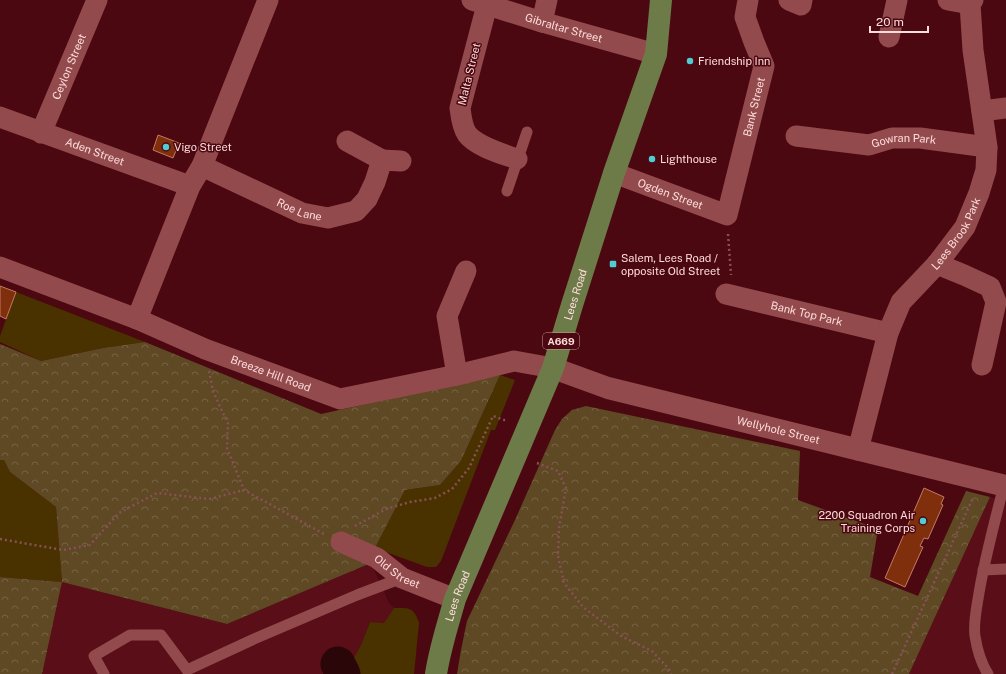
<svg xmlns="http://www.w3.org/2000/svg" width="1006" height="674" viewBox="0 0 1006 674" font-family="'Public Sans',sans-serif">
  <style>
    .built { fill: #590e18 }
    .green { fill: #493200 }
    .forest { fill: url(#forest-crowns) }
    .lines { fill: none; stroke-linecap: round; stroke-linejoin: round }
    .river { stroke: #2a0608; stroke-width: 35 }
    .building { fill: #802f0d; stroke: #c27b62 }
    .path { stroke: #895157; stroke-width: 2.5; stroke-dasharray: 2 3; stroke-linecap: butt }
    .service { stroke: #924a4c; stroke-width: 11 }
    .minor { stroke: #924a4c; stroke-width: 21 }
    .tertiary { stroke: #924a4c; stroke-width: 22 }
    .primary { stroke: #6d7b48; stroke-width: 22 }
    .poi-dot { fill: #51ccd3; stroke: #4b0811; stroke-width: 1.5 }
    .labels { text-anchor: middle; stroke-width: 3; stroke-linejoin: round; paint-order: stroke }
    .shield { fill: #4b0811; stroke: #c89c9e; stroke-width: 1 }
    .shield-label { font-size: 10px; font-weight: bold; fill: #fedcdb }
    .street-label { font-size: 11px; fill: #fedcdb; stroke: #4b0811 }
    .poi-label { font-size: 11px; fill: #fedcdb; stroke: #4b0811; text-anchor: start }
  </style>
  <defs>
    <pattern id="forest-crowns" width="20" height="18" patternUnits="userSpaceOnUse"><rect width="20" height="18" fill="#5e4924"/><path d="M2 6a3 3 0 1 1 6 0M12 15a3 3 0 1 1 6 0" fill="none" stroke="#766343"/></pattern>
  </defs>
  <rect width="100%" height="100%" fill="#4b0811"/>
  <g class="built">
    <path d="M990,497L1006,501V674H909Z"/>
    <path d="M371,563L389,603L394,608L384,623L370,622L361,645L355,656L348,662L353,674H42L62,582L227,624Z"/>
  </g>
  <g class="green">
    <path d="M16,292L145,342L103,348L41,361L0,342V336Z"/>
    <path d="M500,375L515,380L495,430H491L441,561L436,567H427L375,548L405,490L440,485L461,461Z"/>
    <path d="M0,460H4L10,472L56,507L62,582L0,577Z"/>
    <path d="M394,608C409,608 414,607 419,623L414,674H353L348,662L355,656L361,645L370,622L384,623Z"/>
  </g>
  <g class="forest">
    <path d="M145,342L321,414L500,375L461,461L440,485L405,490L375,548L371,563L227,624L62,582L42,674H0V577L62,582L56,507L10,472L4,460H0V344L41,361L103,348Z"/>
    <path d="M586,406L800,451L798,500L878,529L870,577L918,596L966,491L990,497L909,674H457L461,650L467,621L515,520L555,430L562,419L572,410Z"/>
  </g>
  <g class="lines">
    <path class="river" d="M338,664L343,674"/>
  </g>
  <g class="building">
    <path d="M158,135L179,143L173,158L153,150Z"/>
    <path d="M0,286L16,292L6,319L0,316Z"/>
    <path d="M924,488L944,497L941,504L943,505L928,539L924,538L920,546L923,547L905,587L885,578Z"/>
  </g>
  <g class="lines">
    <g class="path">
      <path d="M728,234L731,275"/>
      <path d="M209,371L213,391L228,424L227,448L244,490"/>
      <path d="M537,463L558,471L566,488L559,528L558,556L564,583L583,607L621,636L652,651L669,669L671,674"/>
      <path d="M355,526L386,509L410,502L435,498L452,489L469,468L493,416L507,421"/>
      <path d="M0,539L63,550L90,545L119,513L157,493L209,499L244,490L324,534"/>
      <path d="M892,674L973,498"/>
    </g>
    <g class="service">
      <path d="M507,191L527,132"/>
      <path d="M983,570L1006,569"/>
      <path d="M104,674L94,656L130,635H161L187,670L254,639L357,595L402,578"/>
      <path d="M988,674C981,663 977,649 975,636C973,623 977,606 979,593C985,557 995,521 1004,485"/>
    </g>
    <g class="minor">
      <path id="s1" d="M472,0L542,22L656,54"/>
      <path d="M789,0L801,5L802,0"/>
      <path d="M948,0L970,4"/>
      <path d="M487,5L460,108C461,116 462,127 467,134C477,147 503,154 517,159"/>
      <path d="M542,22L547,0"/>
      <path d="M889,37L897,0"/>
      <path d="M982,111L1006,108"/>
      <path id="s2" d="M0,117L190,186"/>
      <path id="s3" d="M41,133L97,0"/>
      <path id="s4" d="M796,136L869,145L892,138H920L987,147"/>
      <path d="M382,160L401,161"/>
      <path id="s5" d="M202,166L302,213L328,218L356,211L367,199L375,182L382,160L347,141"/>
      <path id="s6" d="M614,173L727,215L764,66L754,42L745,17L748,0"/>
      <path d="M937,264L964,275L990,287L996,302L982,365"/>
      <path id="s7" d="M0,267L137,319L205,349L340,399L457,375L514,361L553,368"/>
      <path id="s8" d="M726,294L888,333"/>
      <path d="M137,319L190,186L202,166L268,0"/>
      <path d="M457,375L447,316L466,271"/>
      <path id="s9" d="M858,450L888,333L901,302L937,264L965,227L979,193L986,170L987,147L973,50L970,4L973,0"/>
      <path id="s10" d="M341,542L377,558L402,578L455,599"/>
    </g>
    <path class="tertiary" id="s11" d="M553,368L608,388L1006,486"/>
    <path class="primary" id="s12" d="M436,674C440,648 448,624 455,599L553,368L572,305L614,173L656,54L661,0"/>
  </g>
  <g class="poi-dot">
    <circle cx="690" cy="61" r="4"/>
    <circle cx="166" cy="147" r="4"/>
    <circle cx="652" cy="159" r="4"/>
    <rect x="609" y="260" width="8" height="8" rx="2"/>
    <circle cx="923" cy="521" r="4"/>
  </g>
  <g class="labels">
    <rect class="shield" x="543" y="333" width="36" height="16" rx="3"/>
    <g class="shield-label">
      <text x="561" y="345">A669</text>
    </g>
    <g class="street-label">
      <text dy="4" stroke="none"><textPath href="#s1" startOffset="96">Gibraltar Street</textPath></text>
      <text dy="4" stroke="none"><textPath href="#s3" startOffset="72">Ceylon Street</textPath></text>
      <text transform="translate(469 74) rotate(-76)" y="4">Malta Street</text>
      <text dy="4" stroke="none"><textPath href="#s6" startOffset="232">Bank Street</textPath></text>
      <text dy="4" stroke="none"><textPath href="#s4" startOffset="109">Gowran Park</textPath></text>
      <text dy="4" stroke="none"><textPath href="#s2" startOffset="101">Aden Street</textPath></text>
      <text dy="4" stroke="none"><textPath href="#s6" startOffset="60">Ogden Street</textPath></text>
      <text dy="4" stroke="none"><textPath href="#s5" startOffset="107">Roe Lane</textPath></text>
      <text dy="4" stroke="none"><textPath href="#s9" startOffset="243">Lees Brook Park</textPath></text>
      <text dy="4" stroke="none"><textPath href="#s12" startOffset="405">Lees Road</textPath></text>
      <text dy="4" stroke="none"><textPath href="#s8" startOffset="83">Bank Top Park</textPath></text>
      <text dy="4" stroke="none"><textPath href="#s7" startOffset="291">Breeze Hill Road</textPath></text>
      <text dy="4" stroke="none"><textPath href="#s11" startOffset="234">Wellyhole Street</textPath></text>
      <text dy="4" stroke="none"><textPath href="#s10" startOffset="64">Old Street</textPath></text>
      <text dy="4" stroke="none"><textPath href="#s12" startOffset="81">Lees Road</textPath></text>
    </g>
    <g class="poi-label">
      <text x="698" y="65">Friendship Inn</text>
      <text x="174" y="151">Vigo Street</text>
      <text x="660" y="163">Lighthouse</text>
      <text x="621" y="262">Salem, Lees Road /<tspan x="621" dy="13">opposite Old Street</tspan></text>
      <text x="915" y="519" text-anchor="end">2200 Squadron Air<tspan x="915" dy="13">Training Corps</tspan></text>
    </g>
  </g>
  <path d="M870 26v6h58v-6" fill="none" stroke="#fedcdb" stroke-width="2"/>
  <text x="876" y="26" font-size="12" fill="#fedcdb" stroke="#4b0811" stroke-width="3" paint-order="stroke">20 m</text>
</svg>
